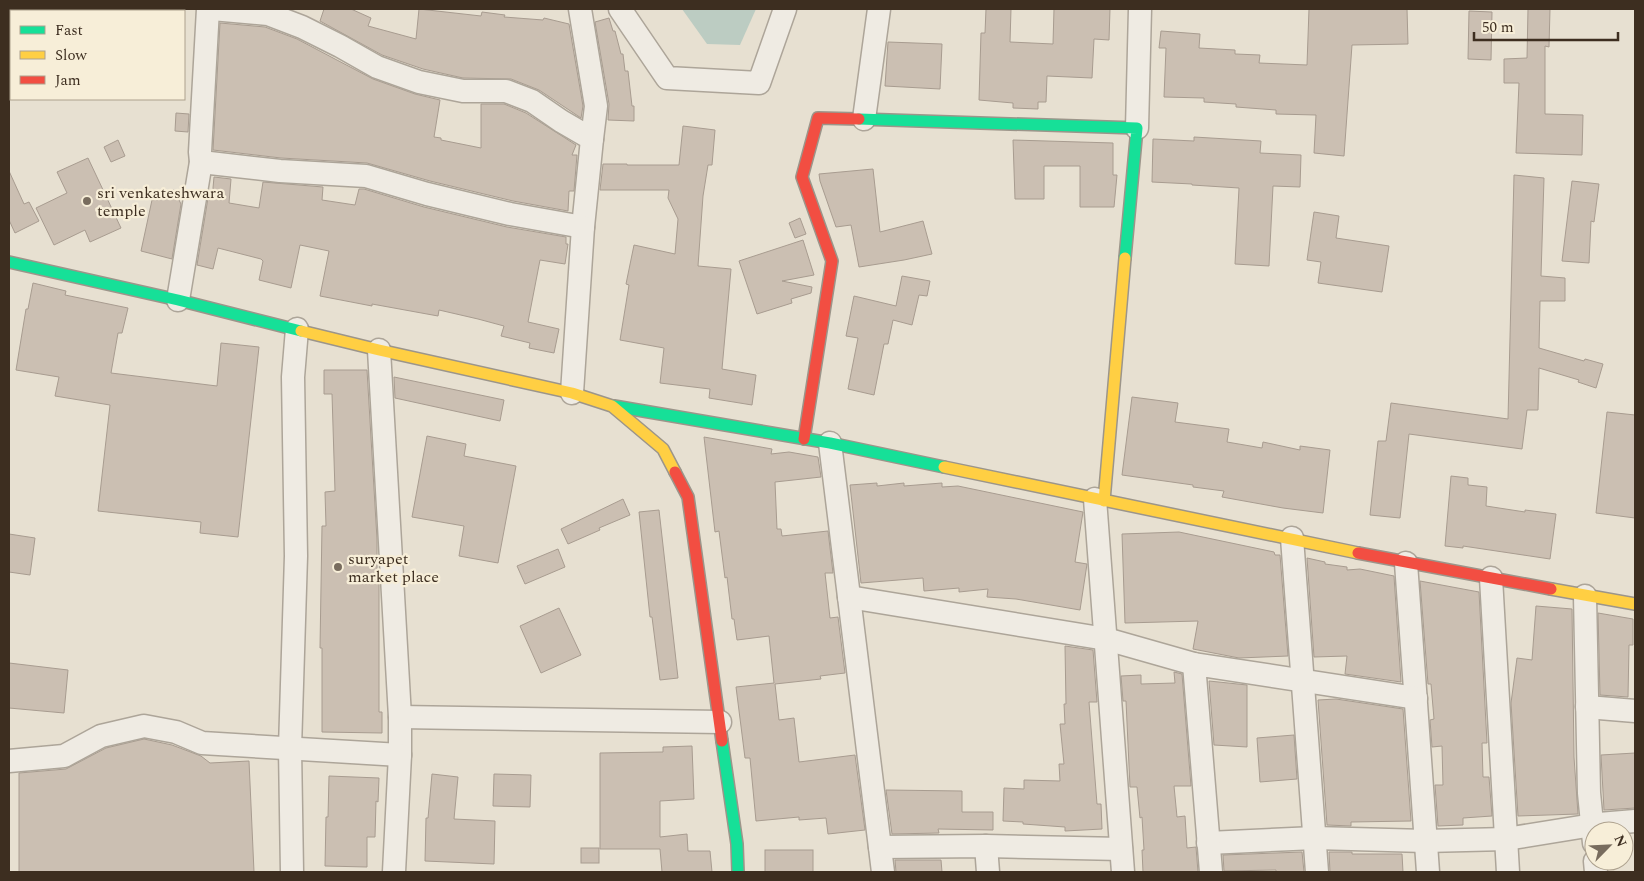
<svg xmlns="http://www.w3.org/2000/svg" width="1644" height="881" viewBox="0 0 1644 881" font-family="Spectral,serif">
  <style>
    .water { fill: #bcccc2 }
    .building { fill: #cbbfb2; stroke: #a89c90 }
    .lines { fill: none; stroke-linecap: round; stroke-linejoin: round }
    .street-casing { stroke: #ada599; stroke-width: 25 }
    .fast-casing { stroke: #9c958a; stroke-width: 14 }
    .slow-casing { stroke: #9c958a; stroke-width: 14 }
    .jam-casing { stroke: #9c958a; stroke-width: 14 }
    .street { stroke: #efebe3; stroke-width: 22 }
    .fast { stroke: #16e098; stroke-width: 11 }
    .slow { stroke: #ffcf43; stroke-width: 11 }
    .jam { stroke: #f24e42; stroke-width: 11 }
    .poi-dot { fill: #786c5e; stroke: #f7eed8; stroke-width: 2 }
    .labels { text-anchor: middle; stroke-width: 4.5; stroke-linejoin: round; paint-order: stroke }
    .poi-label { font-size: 16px; fill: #3d2e20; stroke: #f7eed8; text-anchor: start }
  </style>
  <rect width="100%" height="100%" fill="#e7e0d1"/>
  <path class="water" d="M682,9H756L740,45L707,44Z"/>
  <g class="building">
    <path d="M324,9H351L371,18L368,26L416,39L419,9L481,16L482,12L505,15L504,17L543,20L544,18L569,24L583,106L581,118L539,90L511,79L463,78L423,69L382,55L320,21Z"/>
    <path d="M986,9H1011L1010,42L1053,44L1054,9H1110L1109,40L1094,39L1092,78L1047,76L1046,102H1038V109L1013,108V103L979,100L981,33H985Z"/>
    <path d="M1309,9H1407L1408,44L1352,45L1344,156L1314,153L1316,115L1276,114V110L1236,107V104L1204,102V98L1164,97L1166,48H1159L1161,31L1200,34L1199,48L1235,50V54L1260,55L1259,63L1307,65Z"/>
    <path d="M1528,9H1550L1549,47L1545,46V114L1583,115L1582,155L1516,153L1519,83H1504V59L1527,58Z"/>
    <path d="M1469,11L1492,12L1491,60L1468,59Z"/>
    <path d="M609,18L613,31H615L621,54H623L625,71H628L632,106H634V121L608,120L609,104L595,22Z"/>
    <path d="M220,23L265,27L297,39L373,79L415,94L440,100L434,137L441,138V140L481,148V104H504L526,113L576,145L572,155H577L574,191H569L568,211L513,201L430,181L367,163L281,158L213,150Z"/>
    <path d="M888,42L942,44L940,89L885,86Z"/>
    <path d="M176,113L189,114L188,132L175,131Z"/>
    <path d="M683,126L715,130L712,165H708L703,196L698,266L731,269L722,369L756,375L752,405L709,398L710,389L660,383L664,348L620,340L629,285L626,284L634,245L675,254L678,219L668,198L669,190H600L603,164H627V165H679Z"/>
    <path d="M1194,137L1261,141L1260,153L1301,155L1300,187L1273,186L1269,266L1235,264L1239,188L1192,185V184L1152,182L1153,139L1194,141Z"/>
    <path d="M118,140L125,156L111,162L104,147Z"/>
    <path d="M1013,140L1113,143V175H1117L1114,207H1080V166H1044V199H1015Z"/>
    <path d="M88,158L121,228L90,242L85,230L54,245L36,208L67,193L57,172Z"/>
    <path d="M873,169L880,232L923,221L932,254L904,260L859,267L851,225L836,227L820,181L819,174Z"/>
    <path d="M9,171L24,204L29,202L39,221L15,233L9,220Z"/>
    <path d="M1514,175L1544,178L1541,276L1565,278V301H1540L1539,348L1584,361L1585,359L1603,364L1596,388L1578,382L1579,380L1539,368L1538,410H1527L1522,449L1409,434L1400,518L1370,515L1378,441H1386L1391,403L1508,419Z"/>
    <path d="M214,177L231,179L229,203L259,208L263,182L323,187L322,200L355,205L359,189H364L424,207L507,227L566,237V244H568L565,264L540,260L528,322L559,329L554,353L529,348L530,343L501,336L504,326L478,319L439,310L438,316L372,304V306L320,296L329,251L300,245L291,288L259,280L263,261L261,259L218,248L213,269L197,265L208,198L212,199Z"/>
    <path d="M1572,181L1599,184L1594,222L1591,221L1589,263L1562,261Z"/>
    <path d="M174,190L181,204L172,259L141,251L152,200Z"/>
    <path d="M1314,212L1339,216L1336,238L1389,246L1382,292L1318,283L1321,262L1307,260Z"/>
    <path d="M800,218L806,234L795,238L789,223Z"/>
    <path d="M803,240L814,275L782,281L812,287L811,293L791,299L792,303L757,314L739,261Z"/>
    <path d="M902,276L930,281L927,296L919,295L912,325L893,320L888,344H884L874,395L848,389L858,338L846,336L854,296L896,306Z"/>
    <path d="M33,283L66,291L65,295L128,308L122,333H118L111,373L217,386L221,343L259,347L238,537L200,533L201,522L98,511L110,405L55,396L59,377L16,370L26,309H28Z"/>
    <path d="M324,370H367L377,539V583H379V712H382V733L322,732V648H320L322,526H326L325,492L335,491L332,394H324Z"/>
    <path d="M394,377L504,400L500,421L395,398Z"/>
    <path d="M1132,397L1178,403L1175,422L1229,429L1227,442L1262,448L1263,442L1300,450V446L1330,450L1323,513L1283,508L1222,497L1224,491L1193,487V485L1122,475Z"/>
    <path d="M1607,412L1635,415V518L1596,513Z"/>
    <path d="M427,436L466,444L464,456L516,466L498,563L459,556L464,526L412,517Z"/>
    <path d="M704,437L772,449L771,454L789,452L818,457L821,477L775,482L777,529H781L782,536L828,531L833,573H825L830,618L838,617L845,673L820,676L821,679L775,684L779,720L794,718L799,762L855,755L865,830L828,834L826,818L799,820V817L756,821L750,758H745L736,687L774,683L769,636L737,640L734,619H732L727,577L725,578L719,531L715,532Z"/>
    <path d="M1451,476L1468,478V485L1487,487L1486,506L1525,512V510L1556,514L1550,559L1463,546V548L1445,546Z"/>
    <path d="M877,483V486L904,483V486L942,483V487L958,486L1083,512L1075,562L1087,564L1080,610L1016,599L987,597L988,589L959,592V588L924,591L923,578L861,583L850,485Z"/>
    <path d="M623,499L630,515L599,528L600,530L568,544L561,529Z"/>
    <path d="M659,510L678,678L660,680L652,617H650L639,512Z"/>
    <path d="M1179,532L1274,552L1275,555H1280L1288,656L1239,658L1193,649L1198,621L1125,623L1122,534Z"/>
    <path d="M9,534L35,538L30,575L9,572Z"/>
    <path d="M558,549L565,567L525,584L517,566Z"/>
    <path d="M1307,558L1325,562V564L1347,567V570L1360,569L1394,576L1401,682L1345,674L1347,656L1314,657Z"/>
    <path d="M1420,581L1479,592L1487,743H1482L1483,777H1489L1492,816L1463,818V825L1438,826L1435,785H1443L1442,746L1432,747L1430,720L1434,719L1431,684H1428Z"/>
    <path d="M1536,606L1572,609L1574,757L1578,814L1518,816L1511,703L1517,658L1532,660Z"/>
    <path d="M559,608L581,655L541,673L520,626Z"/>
    <path d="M1598,613L1633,619V645H1629L1628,697L1600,695Z"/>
    <path d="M1065,646L1093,650L1097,702H1089L1097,804H1101L1102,829L1065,831V827L1023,824V822L1003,821L1004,788L1024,789V780L1060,781L1059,764H1064L1060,724H1065L1064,704H1066Z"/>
    <path d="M9,663L68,670L64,713L9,708Z"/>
    <path d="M1174,672L1182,674L1191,786H1174L1177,817L1185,816L1187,848L1196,847L1198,872H1143L1142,850H1144L1142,817L1140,818L1137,787H1130L1126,701H1123L1121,676L1141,675V684L1175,683Z"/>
    <path d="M1209,681L1247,685V747L1214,745Z"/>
    <path d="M1336,699L1403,709L1411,821L1351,822V826L1327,825L1318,700Z"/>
    <path d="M1294,735L1297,779L1260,782L1257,738Z"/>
    <path d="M144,739L172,745L201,756L210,763L249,761L254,872H19V773L66,769L106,748Z"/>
    <path d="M692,746L694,799L660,801V837L687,834L688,851H710L712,872H662L660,849H600V753L663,752V747Z"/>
    <path d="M1635,753V808L1604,810L1601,755Z"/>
    <path d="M432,774L458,777L454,819L495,821L494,864L425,861L426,818H428Z"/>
    <path d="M494,774L531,775L530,807L493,806Z"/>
    <path d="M329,776L379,778L378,802L376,801L375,837H367V867L325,866L326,817H328Z"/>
    <path d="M886,790L962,791V812H993V830L938,829L939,833L892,834Z"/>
    <rect x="581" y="848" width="18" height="15"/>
    <rect x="765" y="850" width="48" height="22"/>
    <path d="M1302,852L1304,872H1276V870L1224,871L1223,855Z"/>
    <path d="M1329,852H1352V854H1402L1403,872H1330Z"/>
    <path d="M895,860H941L942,872H896Z"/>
  </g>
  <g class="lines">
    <defs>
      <g id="street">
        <path d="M212,9L268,14L302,27L340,46L377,67L419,82L463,91H506L532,101L561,121L592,139L583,227L572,393"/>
        <path d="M580,9L596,106L592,139"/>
        <path d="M620,9L667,78L759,83L785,9"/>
        <path d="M864,119L879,9"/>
        <path d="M1137,128L1140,9"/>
        <path d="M201,162L280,171L366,176L427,194L510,214L583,227"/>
        <path d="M178,300L201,162L200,152L208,9"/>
        <path d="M830,443L883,872"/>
        <path d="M1095,499L1123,872"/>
        <path d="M1292,538L1317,872"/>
        <path d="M1406,563L1428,872"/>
        <path d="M1491,578L1508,872"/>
        <path d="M1585,596L1589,793L1594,843"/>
        <path d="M849,597L1106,639L1194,664"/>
        <path d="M1587,707L1635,711"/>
        <path d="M400,717L720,722"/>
        <path d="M9,761L64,756L101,736L144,726L176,732L202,743L400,755V717L379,350"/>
        <path d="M1208,843L1315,838L1425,841L1506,839L1599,824L1635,821"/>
        <path d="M986,846L988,872"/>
        <path d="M880,847L986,846L1121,849"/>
        <path d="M1595,861L1596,872"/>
        <path d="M292,872L290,748L296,556L293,377L297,329"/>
        <path d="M394,872L400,755"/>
        <path d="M1211,872L1194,664L1416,698"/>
      </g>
      <g id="fast">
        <path d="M859,119L1137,128L1125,258"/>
        <path d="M9,262L178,300L301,331"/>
        <path d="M614,406L830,443L944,467"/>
        <path d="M722,741L737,844L738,872"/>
      </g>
      <g id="slow">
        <path d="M301,331L379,350L572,393L612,406L663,449L675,472"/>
        <path d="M944,467L1358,553"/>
        <path d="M1104,501L1125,258"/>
        <path d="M1551,589L1635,604"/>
      </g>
      <g id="jam">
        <path d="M804,439L832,261L802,177L818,118L859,119"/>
        <path d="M675,472L688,497L722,741"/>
        <path d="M1358,553L1551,589"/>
      </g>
    </defs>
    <use href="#street" class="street-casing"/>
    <use href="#fast" class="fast-casing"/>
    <use href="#slow" class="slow-casing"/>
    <use href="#jam" class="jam-casing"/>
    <use href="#street" class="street"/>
    <use href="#fast" class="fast"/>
    <use href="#slow" class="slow"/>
    <use href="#jam" class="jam"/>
  </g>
  <g class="poi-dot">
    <circle cx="87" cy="201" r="5"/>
    <circle cx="338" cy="567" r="5"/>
  </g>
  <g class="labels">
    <g class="poi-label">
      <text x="97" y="198">sri venkateshwara<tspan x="97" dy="18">temple</tspan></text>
      <text x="348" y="564">suryapet<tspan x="348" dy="18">market place</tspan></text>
    </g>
  </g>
  <rect width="1644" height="881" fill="none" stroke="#3d2e20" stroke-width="20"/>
  <rect x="10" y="10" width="175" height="90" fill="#f7eed8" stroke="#ada18e"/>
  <rect x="20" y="26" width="25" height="8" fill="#16e098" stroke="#ada18e"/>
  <text x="55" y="35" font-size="15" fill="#3d2e20">Fast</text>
  <rect x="20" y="51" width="25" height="8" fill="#ffcf43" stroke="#ada18e"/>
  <text x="55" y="60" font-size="15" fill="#3d2e20">Slow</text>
  <rect x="20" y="76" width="25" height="8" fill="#f24e42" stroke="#ada18e"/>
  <text x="55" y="85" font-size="15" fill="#3d2e20">Jam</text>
  <g transform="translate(1609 846) rotate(66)"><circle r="24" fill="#f7eed8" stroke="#ada18e"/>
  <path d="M0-4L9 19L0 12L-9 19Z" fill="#786c5e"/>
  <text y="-8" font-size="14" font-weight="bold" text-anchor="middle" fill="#3d2e20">N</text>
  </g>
  <path d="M1474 32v8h144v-8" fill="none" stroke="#3d2e20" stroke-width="2.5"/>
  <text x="1482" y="32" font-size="15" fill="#3d2e20" stroke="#f7eed8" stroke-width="4" paint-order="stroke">50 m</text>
</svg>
